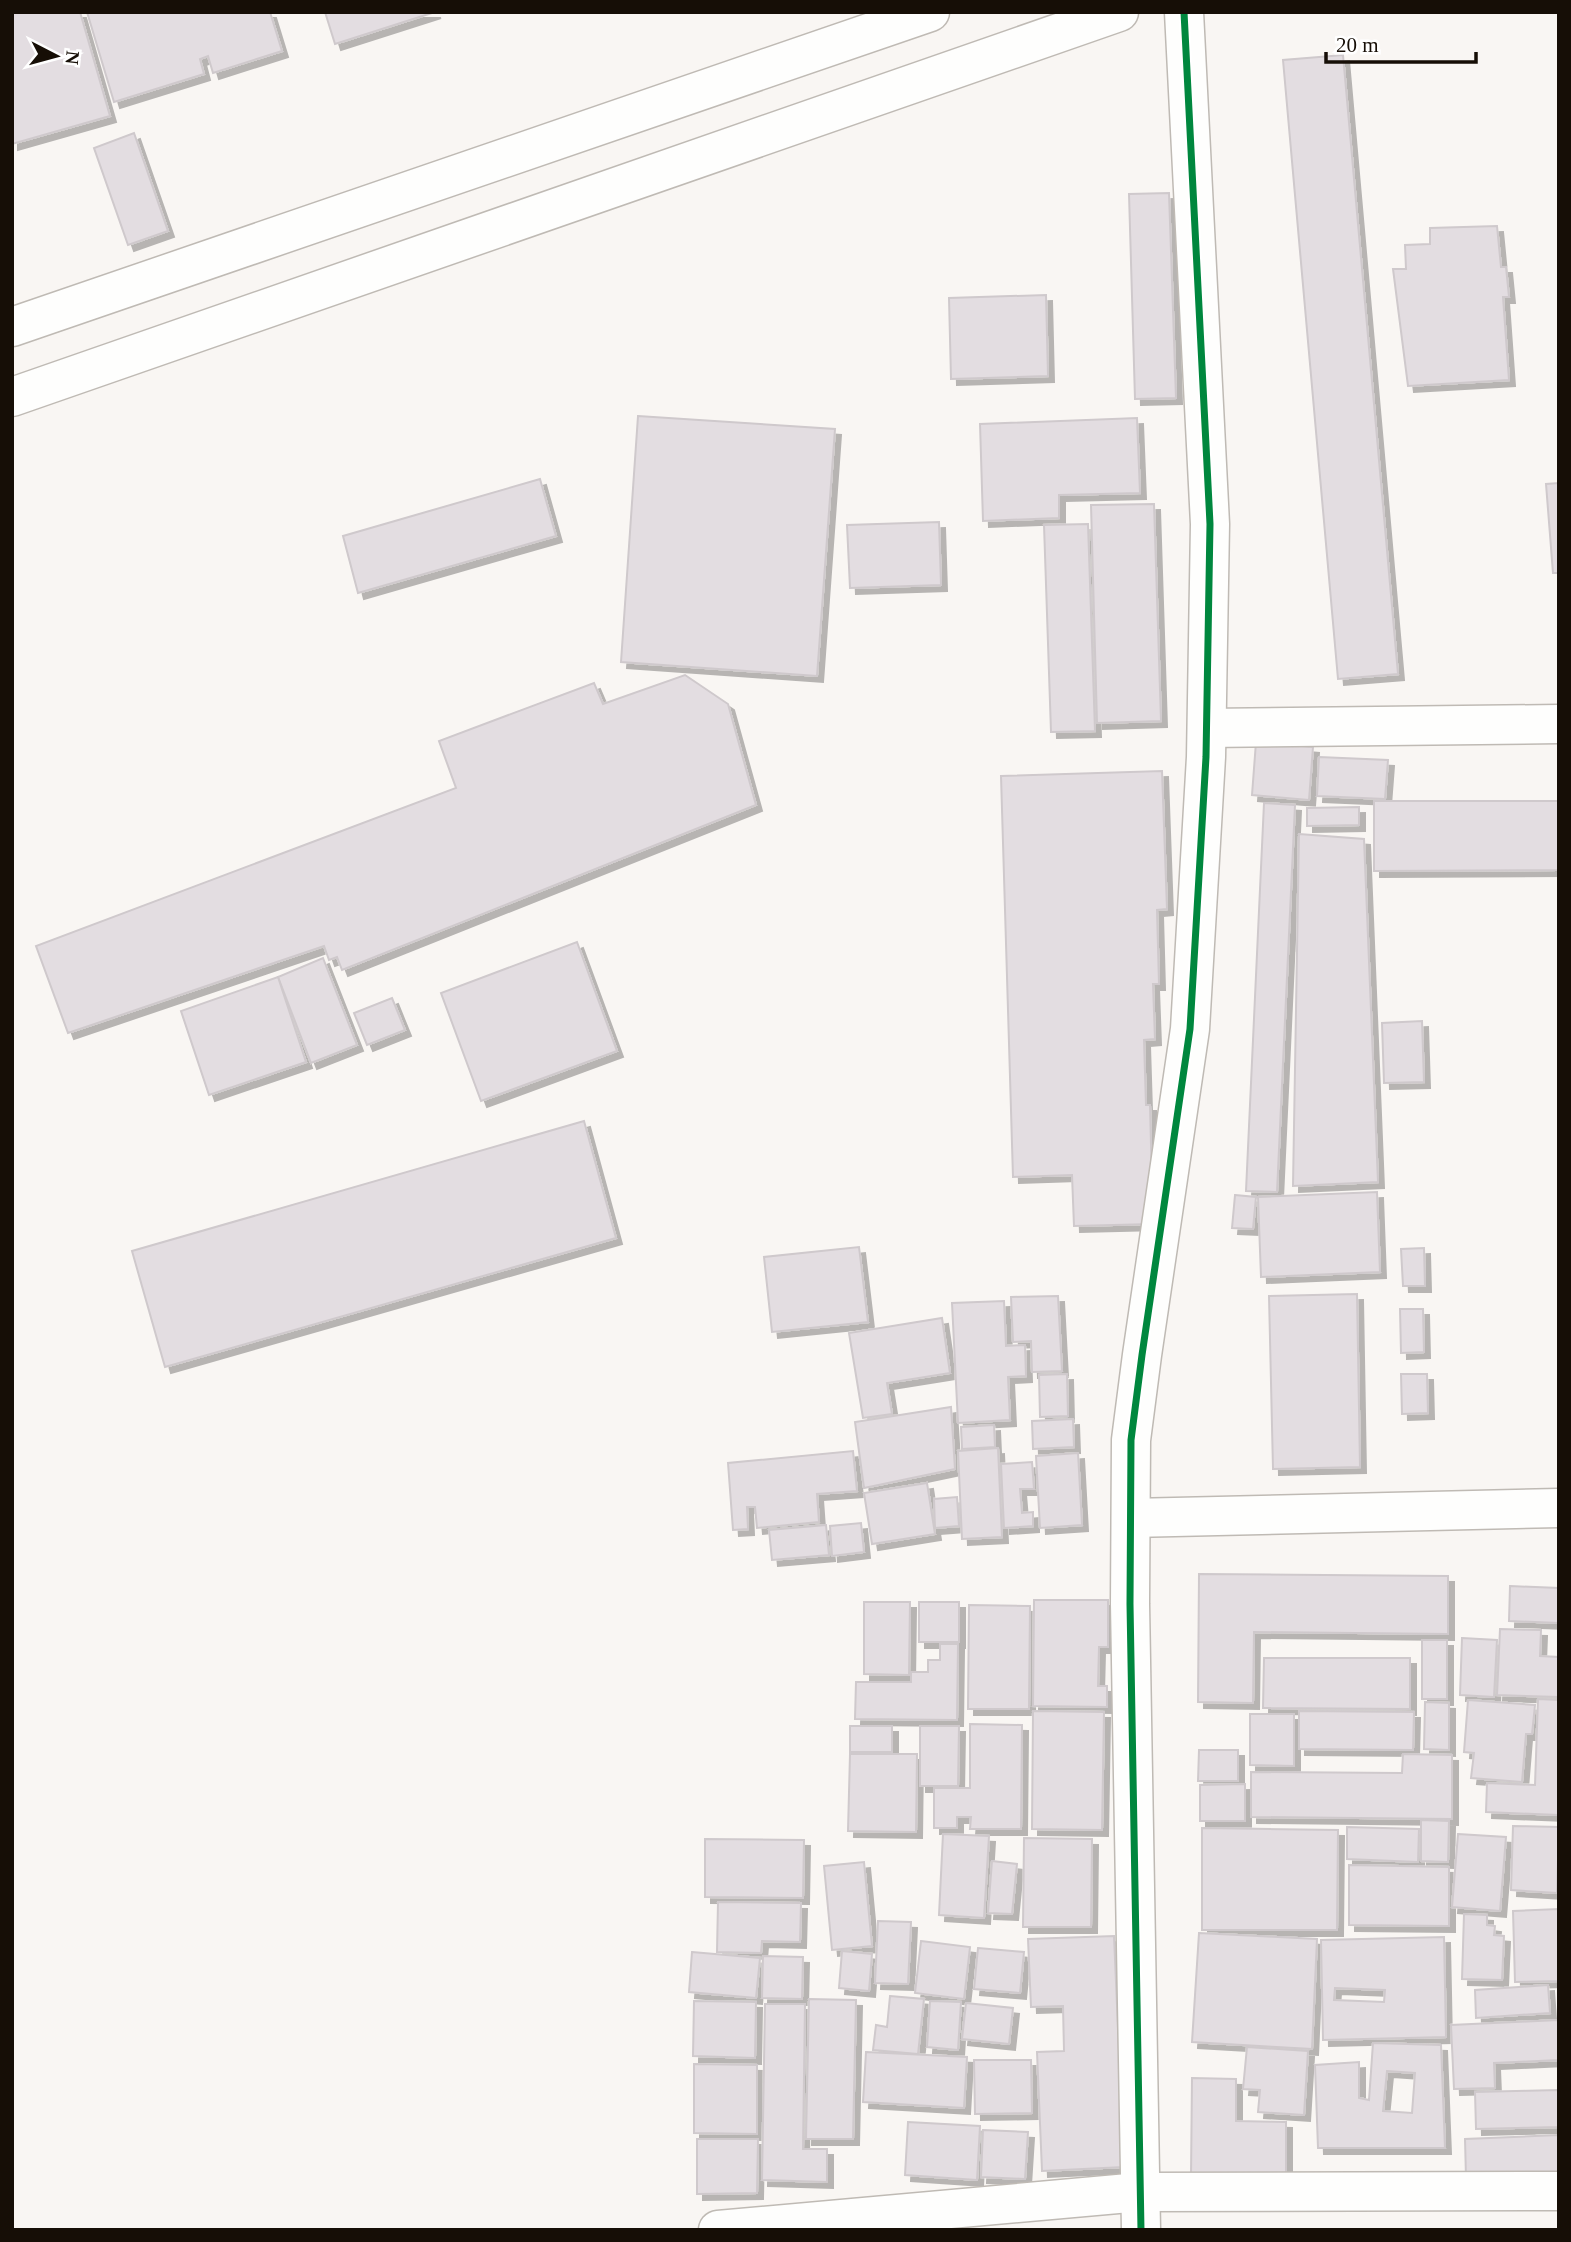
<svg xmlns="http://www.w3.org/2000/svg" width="1571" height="2242" viewBox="0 0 1571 2242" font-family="'Times New Roman',serif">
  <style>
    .building { fill: #e3dde1; stroke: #cfc9cc; stroke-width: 2; fill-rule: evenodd; filter: url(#shadow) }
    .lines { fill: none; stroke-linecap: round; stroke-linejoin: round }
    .minor-casing { stroke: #bfbab4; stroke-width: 41 }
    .secondary-casing { stroke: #bfbab4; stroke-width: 41 }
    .minor { stroke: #fefefd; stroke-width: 38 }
    .secondary { stroke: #fefefd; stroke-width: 38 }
    .cycleway-casing { stroke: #fff; stroke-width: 11 }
    .cycleway { stroke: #00873e; stroke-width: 7 }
  </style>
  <defs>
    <filter id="shadow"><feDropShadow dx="6" dy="6" stdDeviation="0" flood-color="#0004"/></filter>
  </defs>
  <rect width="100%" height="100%" fill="#f9f6f3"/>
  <g class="building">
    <path d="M12,12H80L110,116L12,144Z"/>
    <path d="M87,12H270L282,51L213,73L208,56L200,59L204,74L114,102Z"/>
    <path d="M325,12H435L335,44Z"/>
    <path d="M1343,55L1398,674L1338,679L1283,60Z"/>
    <path d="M134,133L168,231L128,245L94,148Z"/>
    <path d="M1169,193L1176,398L1135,399L1129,194Z"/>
    <path d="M1497,226L1501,267H1506L1509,297H1503L1509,380L1408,386L1393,269H1406L1405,245L1430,244V228Z"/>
    <path d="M1046,295L1048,376L951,379L949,298Z"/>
    <path d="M638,416L835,429L817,676L621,662Z"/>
    <path d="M1137,418L1140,493L1059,495V518L983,521L980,424Z"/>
    <path d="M540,479L556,536L358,593L343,536Z"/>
    <path d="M1559,483V573H1553L1546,484Z"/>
    <path d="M1154,504L1161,721L1097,723L1091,505Z"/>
    <path d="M939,522L941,585L850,588L847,525Z"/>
    <path d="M1088,524L1095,731L1051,732L1044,525Z"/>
    <path d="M685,675L728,704L756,805L342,970L337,957L329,960L324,946L68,1033L36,946L456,788L439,741L594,683L603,704Z"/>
    <path d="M1256,742L1313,747L1309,800L1252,795Z"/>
    <path d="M1319,757L1388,760L1385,799L1317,796Z"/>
    <path d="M1162,771L1167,909L1157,910L1159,984H1153L1155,1039L1144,1040L1146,1105H1150L1153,1224L1074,1226L1072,1175L1013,1177L1001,776Z"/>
    <path d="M1374,801H1559V870L1374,871Z"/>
    <path d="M1264,803L1295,805L1277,1192L1246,1191Z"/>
    <path d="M1359,807V825L1307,826V808Z"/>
    <path d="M1299,834L1364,839L1378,1182L1293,1186Z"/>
    <path d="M577,942L617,1051L481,1101L441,993Z"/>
    <path d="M323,958L357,1045L311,1063L278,977Z"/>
    <path d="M278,977L306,1062L209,1095L181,1011Z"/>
    <path d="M392,998L405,1030L367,1045L354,1013Z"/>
    <path d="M1422,1021L1424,1082L1384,1083L1382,1023Z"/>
    <path d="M584,1121L616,1238L165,1367L132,1251Z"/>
    <path d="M1377,1192L1380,1272L1261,1277L1258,1197Z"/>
    <path d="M1235,1195L1256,1197L1253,1229L1232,1228Z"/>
    <path d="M859,1247L868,1322L772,1332L764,1257Z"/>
    <path d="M1424,1248L1425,1286H1403L1401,1249Z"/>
    <path d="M1357,1294L1360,1467L1273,1469L1269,1296Z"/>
    <path d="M1058,1296L1062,1371L1032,1372L1031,1341L1013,1342L1011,1297Z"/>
    <path d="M1004,1301L1006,1346L1025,1345L1026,1376L1008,1377L1010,1420L958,1423L952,1303Z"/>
    <path d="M1400,1309H1423L1424,1352L1401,1353Z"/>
    <path d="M942,1318L950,1373L887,1383L892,1414L863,1418L849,1333Z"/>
    <path d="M1067,1374L1068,1416L1040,1417L1039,1375Z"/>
    <path d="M1401,1374H1427L1428,1413L1402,1414Z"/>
    <path d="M951,1407L955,1469L864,1488L855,1422Z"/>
    <path d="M1073,1419L1074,1447L1033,1449L1032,1421Z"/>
    <path d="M994,1425L995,1447L962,1449L961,1427Z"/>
    <path d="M998,1448L1002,1537L962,1539L958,1451Z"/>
    <path d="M853,1451L857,1491L817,1494L819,1522L757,1528L755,1507H747L748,1529L733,1530L728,1463Z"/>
    <path d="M1078,1453L1082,1525L1040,1528L1036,1456Z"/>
    <path d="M1032,1462L1034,1489H1020L1022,1513L1033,1512V1526L1004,1528L1001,1464Z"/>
    <path d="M927,1483L935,1534L872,1544L864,1493Z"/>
    <path d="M957,1497L959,1526L935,1528L934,1499Z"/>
    <path d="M861,1523L864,1552L832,1556L830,1526Z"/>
    <path d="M826,1525L829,1555L772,1560L769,1530Z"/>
    <path d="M1199,1574L1448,1576V1634L1254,1632L1253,1703L1198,1702Z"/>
    <path d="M1510,1586L1559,1588V1623L1509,1621Z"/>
    <path d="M1034,1600H1108V1647H1099L1098,1686H1107V1707L1033,1706Z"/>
    <path d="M864,1602H910L909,1675L864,1674Z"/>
    <rect x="919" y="1602" width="40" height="40"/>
    <path d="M969,1605L1030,1606L1029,1709H968Z"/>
    <path d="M1500,1629L1541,1630L1540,1656L1559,1657V1697L1497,1695Z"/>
    <path d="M1462,1638L1497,1640L1494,1697L1460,1695Z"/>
    <rect x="1422" y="1640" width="25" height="59"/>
    <path d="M940,1644H958L957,1720L855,1719L856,1682H911V1672H928V1660H940Z"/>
    <path d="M1264,1658H1410V1709L1263,1708Z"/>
    <path d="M1538,1699L1559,1700V1815L1486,1812L1487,1783L1535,1785Z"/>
    <path d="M1468,1700L1535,1705L1532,1734H1526L1522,1782L1471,1778L1474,1753L1464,1752Z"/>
    <path d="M1425,1702L1449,1703V1750L1424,1749Z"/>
    <path d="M1033,1711L1104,1712L1102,1830L1032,1829Z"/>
    <path d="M1299,1711L1414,1712L1413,1750L1299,1749Z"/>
    <path d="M1250,1714H1294V1766L1250,1765Z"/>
    <path d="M970,1724L1022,1725L1021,1829H970L971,1817H957V1828H934V1788H970Z"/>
    <rect x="850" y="1726" width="42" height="26"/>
    <path d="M920,1726H959L958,1786H920Z"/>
    <path d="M1199,1750H1238V1781H1198Z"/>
    <path d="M850,1754H917L916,1832L848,1831Z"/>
    <path d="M1403,1754L1452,1755V1819L1251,1817V1772L1402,1773Z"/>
    <path d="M1245,1784V1821H1200V1785Z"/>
    <path d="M1421,1820L1449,1821L1448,1862L1421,1861Z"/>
    <path d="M1513,1826L1559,1827L1557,1893L1511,1890Z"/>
    <path d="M1347,1827L1419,1829L1418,1862L1347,1859Z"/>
    <path d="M1202,1828L1338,1830L1337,1930H1202Z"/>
    <path d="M943,1834L989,1836L984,1918L939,1915Z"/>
    <path d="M1458,1834L1506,1837L1500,1911L1452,1907Z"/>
    <path d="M1024,1838L1092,1839L1091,1927H1023Z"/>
    <path d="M705,1839L804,1840L803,1898L705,1897Z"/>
    <path d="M992,1861L1017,1864L1012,1914L988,1913Z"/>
    <path d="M864,1862L872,1946L832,1950L824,1866Z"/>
    <path d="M1349,1865L1449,1867V1926L1349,1925Z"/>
    <path d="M718,1902L801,1903L800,1942L762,1941L761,1953L717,1952Z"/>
    <path d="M1559,1909V1981L1515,1982L1513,1911Z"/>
    <path d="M1464,1914L1487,1915V1925L1495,1926L1494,1935L1504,1936L1502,1980L1462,1979Z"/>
    <path d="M878,1921L911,1922L908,1984L875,1983Z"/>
    <path d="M1199,1933L1317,1939L1312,2049L1192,2042Z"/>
    <path d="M1114,1936L1124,2167L1042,2171L1037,2052L1064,2051L1063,2006L1031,2007L1028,1939Z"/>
    <path d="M1444,1937L1446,2037L1323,2040L1321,1940ZM1335,1988L1385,1990L1384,2002L1334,2000Z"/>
    <path d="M921,1941L970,1947L964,1999L915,1993Z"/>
    <path d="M978,1948L1024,1952L1020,1993L974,1989Z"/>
    <path d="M842,1951L872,1954L869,1991L839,1988Z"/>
    <path d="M692,1952L760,1958L756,1998L689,1992Z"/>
    <path d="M763,1956L803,1957L802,1999L762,1998Z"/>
    <path d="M1548,1985L1550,2013L1476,2018L1475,1990Z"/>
    <path d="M890,1996L924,1999L918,2054L873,2050L876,2025L887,2027Z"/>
    <path d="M809,1999L856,2000L853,2139H806Z"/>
    <path d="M694,2001L756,2002L755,2058L693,2056Z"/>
    <path d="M930,2001L961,2002L958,2050L927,2047Z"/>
    <path d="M966,2003L1013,2008L1009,2044L962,2039Z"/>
    <path d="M765,2004H805L803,2149H827V2182L762,2180Z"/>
    <path d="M1559,2020V2060L1494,2063L1495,2088L1454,2089L1451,2025Z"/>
    <path d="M1373,2043L1441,2045L1445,2148H1318L1315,2065L1359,2062V2098L1369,2100ZM1387,2071L1415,2073L1412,2113L1383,2111Z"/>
    <path d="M1247,2047L1308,2051L1304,2115L1258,2112L1260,2090L1243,2089Z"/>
    <path d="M866,2052L967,2057L964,2108L863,2102Z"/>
    <path d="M974,2060H1031L1032,2113L975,2114Z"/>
    <path d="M694,2064L757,2065V2134L694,2133Z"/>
    <path d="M1192,2078L1236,2079V2121L1286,2122V2178L1191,2177Z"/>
    <path d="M1559,2090V2127L1476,2129L1475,2092Z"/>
    <path d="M908,2122L980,2126L977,2180L905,2175Z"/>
    <path d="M983,2130L1028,2132L1025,2179L981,2177Z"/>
    <path d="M1559,2135V2173L1466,2178L1465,2139Z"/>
    <path d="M697,2139H758L757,2193L697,2194Z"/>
  </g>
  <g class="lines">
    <defs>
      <g id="minor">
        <path d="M1207,728L1559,724"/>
        <path d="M1131,1518L1559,1508"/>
        <path d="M718,2230L1140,2192L1559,2191"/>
        <path d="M1141,2230L1130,1604L1131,1440L1142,1355L1190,1029L1206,757L1210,524L1184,12"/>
      </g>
      <g id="secondary">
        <path d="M12,327L930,12"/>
        <path d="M12,397L1119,12"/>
      </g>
    </defs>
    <use href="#minor" class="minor-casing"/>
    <use href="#secondary" class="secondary-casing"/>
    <use href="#minor" class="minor"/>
    <use href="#secondary" class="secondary"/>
    <defs>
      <path id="cycleway" d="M1141,2230L1130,1604L1131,1440L1142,1355L1190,1029L1206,757L1210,524L1184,12"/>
    </defs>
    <use href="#cycleway" class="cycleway-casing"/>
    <use href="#cycleway" class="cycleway"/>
  </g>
  <rect width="1571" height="2242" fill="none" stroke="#160e06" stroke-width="28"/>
  <g transform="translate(56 56) rotate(96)" stroke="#ffffff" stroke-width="5" paint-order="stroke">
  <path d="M0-5L12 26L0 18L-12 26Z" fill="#160e06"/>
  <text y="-10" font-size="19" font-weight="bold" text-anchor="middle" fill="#160e06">N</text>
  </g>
  <path d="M1326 52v10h150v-10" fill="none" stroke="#160e06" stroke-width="3.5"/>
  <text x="1336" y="52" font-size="21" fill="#160e06" stroke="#ffffff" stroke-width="5" paint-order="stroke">20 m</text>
</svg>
